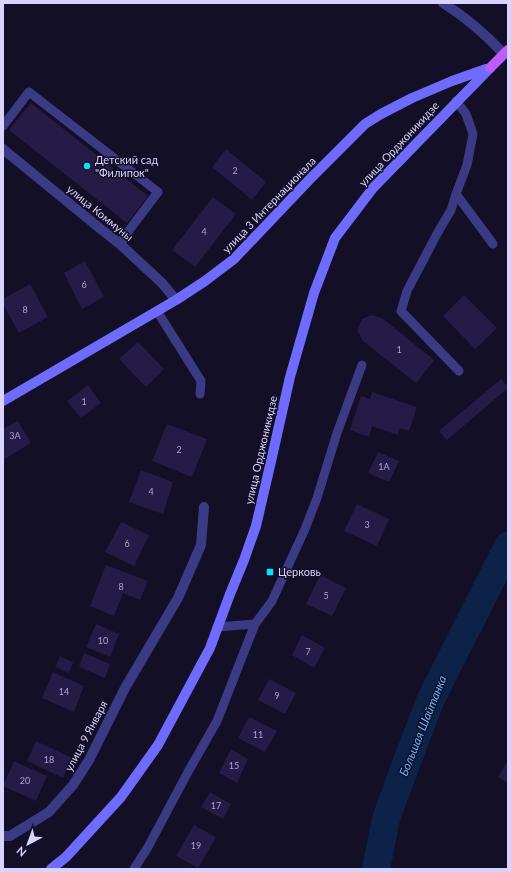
<svg xmlns="http://www.w3.org/2000/svg" width="511" height="872" viewBox="0 0 511 872" font-family="Lato,sans-serif">
  <style>
    .lines { fill: none; stroke-linecap: round; stroke-linejoin: round }
    .river { stroke: #0c2248; stroke-width: 28 }
    .building { fill: #241b47 }
    .lane { stroke: #3d3a85; stroke-width: 9 }
    .street { stroke: #3d3a85; stroke-width: 10 }
    .secondary { stroke: #6f6bff; stroke-width: 10 }
    .primary { stroke: #c25bff; stroke-width: 10 }
    .poi-dot { fill: #00e5ff; stroke: #130f26; stroke-width: 1.5 }
    .labels { text-anchor: middle; stroke-width: 3; stroke-linejoin: round; paint-order: stroke }
    .number-label { font-size: 9px; fill: #aca6d1 }
    .street-label { font-size: 11px; fill: #d9d4ff; stroke: #130f26 }
    .poi-label { font-size: 11px; fill: #d9d4ff; stroke: #130f26; text-anchor: start }
    .water-label { font-size: 12px; font-style: italic; fill: #62b6ff; stroke: #130f26 }
  </style>
  <rect width="100%" height="100%" fill="#130f26"/>
  <g class="lines">
    <path class="river" d="M376,869L386,819L406,764L430,701L508,546"/>
  </g>
  <g class="building">
    <path d="M31,103L148,196L127,223L9,130Z"/>
    <path d="M226,149L266,182L252,200L212,167Z"/>
    <path d="M213,197L236,214L195,267L172,250Z"/>
    <path d="M85,261L104,297L82,309L64,273Z"/>
    <path d="M30,284L48,317L19,333L3,304V299Z"/>
    <path d="M464,295L497,328L475,349L443,316Z"/>
    <path d="M371,315L382,318L434,360L416,383L363,341L357,330L362,319Z"/>
    <path d="M138,342L164,369L146,387L119,359Z"/>
    <path d="M501,379L508,387V388L447,440L439,431Z"/>
    <path d="M88,385L101,403L81,418L67,401Z"/>
    <path d="M372,392L417,407L409,431L400,428L398,435L372,426L369,437L350,430L361,396L370,399Z"/>
    <path d="M18,421L31,443L3,460V429Z"/>
    <path d="M167,424L207,439L192,477L152,461Z"/>
    <path d="M378,452L399,461L389,482L368,473Z"/>
    <path d="M141,470L173,482L163,514L129,502Z"/>
    <path d="M357,504L389,519L377,546L344,531Z"/>
    <path d="M121,522L149,535L134,566L105,552Z"/>
    <path d="M106,565L148,581L140,600L123,593L114,616L90,606Z"/>
    <path d="M320,575L346,588L332,616L306,604Z"/>
    <path d="M96,624L119,634L110,657L86,647Z"/>
    <path d="M302,635L325,648L314,668L292,655Z"/>
    <path d="M84,653L110,664L105,678L79,667Z"/>
    <path d="M60,656L73,662L69,673L55,667Z"/>
    <path d="M53,672L84,686L74,712L42,698Z"/>
    <path d="M269,679L296,693L285,714L258,700Z"/>
    <path d="M249,717L277,731L265,752L238,738Z"/>
    <path d="M36,741L72,758L63,778L27,761Z"/>
    <path d="M231,749L248,759L237,783L219,773Z"/>
    <path d="M508,760V783L498,777Z"/>
    <path d="M14,761L47,776L36,801L3,786Z"/>
    <path d="M210,792L231,804L223,819L201,807Z"/>
    <path d="M194,825L216,837L198,868L176,856Z"/>
  </g>
  <g class="lines">
    <g class="lane">
      <path d="M456,101L466,114L473,134L467,165L456,194L451,210L438,232L407,291L401,311L459,371"/>
      <path d="M3,126L29,92L158,192L124,237L121,245"/>
      <path d="M456,194L493,244"/>
      <path d="M157,311L201,381L200,394"/>
      <path d="M217,627L255,624L272,601L305,529L317,498L337,433L362,365"/>
      <path d="M134,869L148,847L188,772L217,721L255,624"/>
    </g>
    <g class="street">
      <path d="M443,3C466,17 486,35 504,54"/>
      <path d="M3,149L97,226L121,245L162,283L176,300"/>
      <path d="M3,836H10L49,812L73,785L89,760L125,688L178,598L201,545L204,507"/>
    </g>
    <g class="secondary">
      <path d="M3,401L176,300L205,281L234,259L310,179L365,124L381,114L412,98L452,81L486,69"/>
      <path d="M51,869L66,857L121,797L158,745L210,648L230,594L244,560L256,526L272,457L290,377L314,293L335,238L373,188L490,68"/>
    </g>
    <path class="primary" d="M490,68L508,50"/>
  </g>
  <g class="poi-dot">
    <circle cx="87" cy="166" r="4"/>
    <rect x="266" y="568" width="8" height="8" rx="2"/>
  </g>
  <g class="labels">
    <g class="number-label">
      <text x="235" y="174">2</text>
      <text x="204" y="235">4</text>
      <text x="84" y="288">6</text>
      <text x="25" y="313">8</text>
      <text x="399" y="353">1</text>
      <text x="84" y="405">1</text>
      <text x="15" y="439">3А</text>
      <text x="179" y="453">2</text>
      <text x="384" y="470">1А</text>
      <text x="151" y="495">4</text>
      <text x="367" y="528">3</text>
      <text x="127" y="547">6</text>
      <text x="121" y="590">8</text>
      <text x="326" y="599">5</text>
      <text x="103" y="644">10</text>
      <text x="308" y="655">7</text>
      <text x="64" y="695">14</text>
      <text x="277" y="699">9</text>
      <text x="258" y="738">11</text>
      <text x="49" y="763">18</text>
      <text x="234" y="769">15</text>
      <text x="25" y="784">20</text>
      <text x="216" y="809">17</text>
      <text x="196" y="849">19</text>
    </g>
    <g class="street-label">
      <text transform="translate(399 144) rotate(-47)" y="4">улица Орджоникидзе</text>
      <text transform="translate(269 205) rotate(-46)" y="4">улица 3 Интернационала</text>
      <text transform="translate(100 213) rotate(39)" y="4">улица Коммуны</text>
      <text transform="translate(261 450) rotate(-77)" y="4">улица Орджоникидзе</text>
      <text transform="translate(86 736) rotate(-62)" y="4">улица 9 Января</text>
    </g>
    <g class="poi-label">
      <text x="95" y="164">Детский сад<tspan x="95" dy="13">"Филипок"</tspan></text>
      <text x="278" y="576">Церковь</text>
    </g>
    <g class="water-label">
      <text transform="translate(423 726) rotate(-68)" y="4">Большая Шайтанка</text>
    </g>
  </g>
  <rect width="511" height="872" fill="none" stroke="#d9d4ff" stroke-width="8"/>
  <g transform="translate(28 844) rotate(221)" stroke="#130f26" stroke-width="3" paint-order="stroke">
  <path d="M0-3L7 15L0 10L-7 15Z" fill="#d9d4ff"/>
  <text y="-6" font-size="11" font-weight="bold" text-anchor="middle" fill="#d9d4ff">N</text>
  </g>
</svg>
